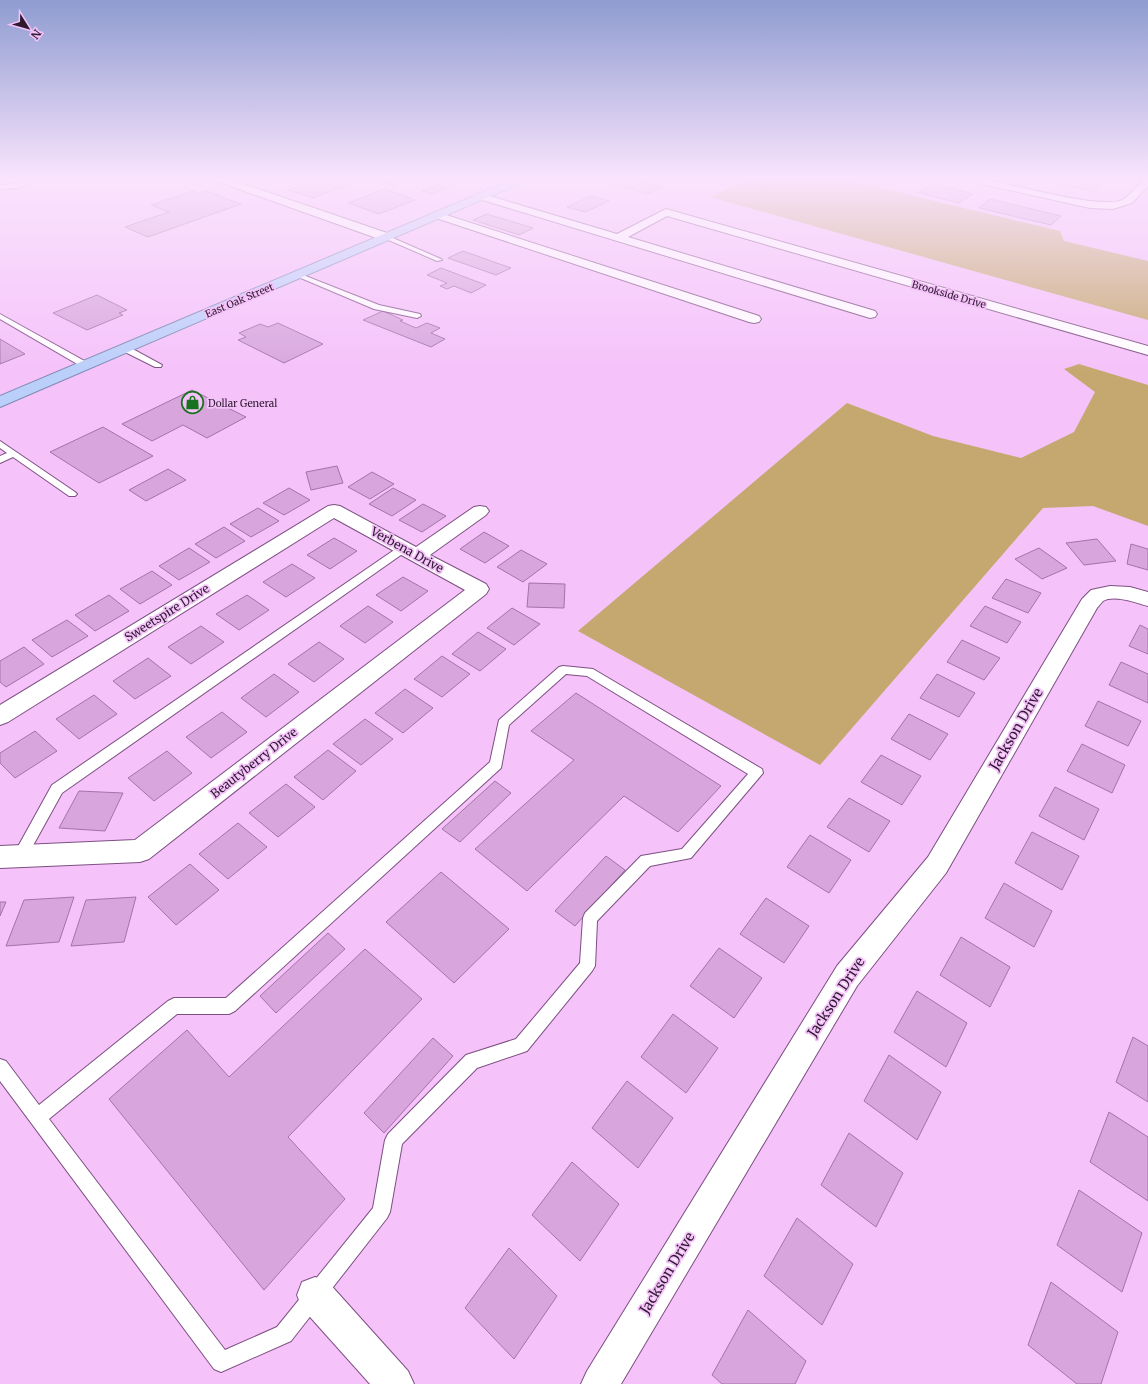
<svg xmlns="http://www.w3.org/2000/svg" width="1148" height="1384" viewBox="0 0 1148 1384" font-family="Merriweather,serif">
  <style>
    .green { fill: #c5a86f }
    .building { fill: #d8a6dd; stroke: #a374a8 }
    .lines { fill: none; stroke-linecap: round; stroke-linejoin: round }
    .service-casing { stroke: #7d5082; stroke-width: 2 }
    .minor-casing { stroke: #7d5082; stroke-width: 2 }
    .trunk-casing { stroke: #7e88b2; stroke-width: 2 }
    .service { fill: #fff; fill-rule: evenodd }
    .minor { fill: #fff; fill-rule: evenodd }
    .trunk { fill: #bacffa; fill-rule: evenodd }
    .labels { text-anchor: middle; stroke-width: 3.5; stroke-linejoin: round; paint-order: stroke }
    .far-street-label { font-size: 10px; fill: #2d1a2f; stroke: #f5c2fa }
    .far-poi-label { font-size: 10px; fill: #2d1a2f; stroke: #f5c2fa; text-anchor: start }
    .street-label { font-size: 12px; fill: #2d1a2f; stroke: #f5c2fa }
    .near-street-label { font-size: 14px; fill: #2d1a2f; stroke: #f5c2fa }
  </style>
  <rect width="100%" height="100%" fill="#f5c2fa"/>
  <g class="green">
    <path d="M750,179H843L1060,231L1064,241L1148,261V320L710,197Z"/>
    <path d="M1079,364L1148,385V526L1093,506L1043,508L820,765L578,631L847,403L933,436L1021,458L1074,432L1095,392L1064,369Z"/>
  </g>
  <g class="building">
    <path d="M319,179H343L355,182L313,198L288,190Z"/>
    <path d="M392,179H411L393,186L382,182Z"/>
    <path d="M595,179H633L662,187L648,194Z"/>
    <path d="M1049,179H1075L1100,184L1093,191L1047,181Z"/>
    <path d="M445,182L455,185L432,194L422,191Z"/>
    <path d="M933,184L973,194L959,203L919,193Z"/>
    <path d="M384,189L415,200L379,214L348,203Z"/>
    <path d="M193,191L199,193L206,191L241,204L148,237L125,227L169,212L151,205Z"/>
    <path d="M591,196L609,201L585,212L567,207Z"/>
    <path d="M990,199L1061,216L1051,225L979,208Z"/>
    <path d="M487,214L533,228L519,235L473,220Z"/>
    <path d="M463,251L511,268L496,275L448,258Z"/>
    <path d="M441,268L486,285L471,293L454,286L447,289L440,286L447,283L427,275Z"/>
    <path d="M97,295L127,310L119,313L123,315L87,330L53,313Z"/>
    <path d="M383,311L403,320L400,321L416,328L427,323L440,328L431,333L445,339L431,347L363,320Z"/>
    <path d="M278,323L323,344L284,363L238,340L246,337L239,333L260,324L268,327Z"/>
    <path d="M0,339L25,354L0,364Z"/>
    <path d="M192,390L246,417L207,438L183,425L152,441L122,424Z"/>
    <path d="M103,427L153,456L99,483L50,452Z"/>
    <path d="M337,466L343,483L311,490L306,472Z"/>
    <path d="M168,469L186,480L146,501L129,490Z"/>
    <path d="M372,472L394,484L370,499L348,487Z"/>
    <path d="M289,488L310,500L284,515L263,503Z"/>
    <path d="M393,488L416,500L392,516L369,504Z"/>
    <path d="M423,504L446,516L422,532L399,520Z"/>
    <path d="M258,508L279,521L251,537L230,524Z"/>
    <path d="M224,527L245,541L216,558L195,544Z"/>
    <path d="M484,532L509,546L485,563L460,549Z"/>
    <path d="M334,538L357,551L330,569L307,555Z"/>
    <path d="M1097,539L1116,561L1084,565L1066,543Z"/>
    <path d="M1131,544L1148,549V570L1127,564Z"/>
    <path d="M189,548L210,562L179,580L159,566Z"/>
    <path d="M1039,548L1067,568L1042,579L1015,559Z"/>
    <path d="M521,550L547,564L523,582L497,567Z"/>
    <path d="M292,564L315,578L286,597L263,582Z"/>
    <path d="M152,571L172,585L140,604L120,589Z"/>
    <path d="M403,577L428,591L401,611L376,595Z"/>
    <path d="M1006,579L1041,593L1028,613L992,598Z"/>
    <path d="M529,583L565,584L564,608L527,607Z"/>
    <path d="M109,595L129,611L95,631L75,615Z"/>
    <path d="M247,595L269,610L239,630L216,614Z"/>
    <path d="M368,606L393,622L365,643L340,626Z"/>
    <path d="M985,606L1021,622L1007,643L970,626Z"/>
    <path d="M512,608L540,624L514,645L487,628Z"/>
    <path d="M67,620L88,636L52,657L32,640Z"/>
    <path d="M1140,625L1148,629V654L1129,646Z"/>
    <path d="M201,626L224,642L191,664L168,647Z"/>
    <path d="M478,632L506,649L480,671L452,654Z"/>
    <path d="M962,640L1000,658L984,680L947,662Z"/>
    <path d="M319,642L344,659L314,682L288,664Z"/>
    <path d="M24,647L44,664L6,687L0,682V661Z"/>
    <path d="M442,656L470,674L442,697L414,679Z"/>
    <path d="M148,658L171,676L135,699L113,681Z"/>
    <path d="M1121,662L1148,674V703L1109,685Z"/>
    <path d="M274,674L299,692L266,717L241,698Z"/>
    <path d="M937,674L975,693L959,717L920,698Z"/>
    <path d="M405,689L433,708L403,733L375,713Z"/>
    <path d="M576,693L721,786L678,832L624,796L527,891L475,849L574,760L531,731Z"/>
    <path d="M94,695L117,714L79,739L56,719Z"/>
    <path d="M1098,701L1141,721L1128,746L1085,726Z"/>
    <path d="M222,712L247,732L211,758L186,737Z"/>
    <path d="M909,714L948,734L930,760L891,739Z"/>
    <path d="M365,719L393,739L361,765L333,744Z"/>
    <path d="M35,731L57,751L15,778L0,763V753Z"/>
    <path d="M1082,744L1125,765L1112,793L1067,771Z"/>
    <path d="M328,750L356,771L323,800L294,777Z"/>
    <path d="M167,751L192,773L154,801L128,778Z"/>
    <path d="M881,755L921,776L902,805L861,782Z"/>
    <path d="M495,781L511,793L460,842L442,829Z"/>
    <path d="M286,784L315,807L278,837L249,813Z"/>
    <path d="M1055,787L1099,809L1084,840L1039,816Z"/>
    <path d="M79,791L123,793L105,831L59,828Z"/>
    <path d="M849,798L890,821L869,852L827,827Z"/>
    <path d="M238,823L267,847L228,879L199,854Z"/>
    <path d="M1032,832L1079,856L1062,890L1015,863Z"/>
    <path d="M810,835L851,860L829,893L787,867Z"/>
    <path d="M606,856L625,870L575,926L555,911Z"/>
    <path d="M190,864L219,890L176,925L148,897Z"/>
    <path d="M441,872L509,929L454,983L386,922Z"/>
    <path d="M1004,883L1052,911L1034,947L985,918Z"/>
    <path d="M74,897L59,942L6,946L24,900Z"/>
    <path d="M136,897L124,942L71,946L86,900Z"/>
    <path d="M766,898L809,926L784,963L740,934Z"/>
    <path d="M0,902H6L0,916Z"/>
    <path d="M328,933L345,949L276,1013L260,996Z"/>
    <path d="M961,937L1010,967L990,1007L940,975Z"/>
    <path d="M719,948L762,978L734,1018L690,986Z"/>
    <path d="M365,949L422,999L288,1137L345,1199L264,1290L109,1099L187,1030L229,1077Z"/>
    <path d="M917,991L967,1023L946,1067L894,1032Z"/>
    <path d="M673,1014L718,1048L686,1093L641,1057Z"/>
    <path d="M1133,1037L1148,1046V1102L1116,1082Z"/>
    <path d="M433,1038L453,1056L384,1133L364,1113Z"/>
    <path d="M889,1055L941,1092L917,1140L864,1101Z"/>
    <path d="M627,1081L673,1118L638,1168L592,1128Z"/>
    <path d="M1109,1112L1148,1137V1201L1090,1162Z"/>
    <path d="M849,1133L903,1173L876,1227L821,1185Z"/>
    <path d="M572,1162L619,1204L580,1261L532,1215Z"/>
    <path d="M1079,1190L1142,1233L1122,1292L1057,1245Z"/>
    <path d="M797,1218L853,1264L822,1325L764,1276Z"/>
    <path d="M509,1248L557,1296L514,1359L465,1308Z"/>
    <path d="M1051,1282L1118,1332L1101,1384H1077L1028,1345Z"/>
    <path d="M748,1310L806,1361L795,1384H722L712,1375Z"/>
  </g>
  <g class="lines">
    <defs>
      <g id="service">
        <path d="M36,179H44L17,188L0,189V185L17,184Z"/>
        <path d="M893,179H899L893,183L890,181Z"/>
        <path d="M386,235L441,259L442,260L437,261L384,238L383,237Z"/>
        <path d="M298,273L379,305L420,314L421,316L417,318L374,309L296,276L295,275Z"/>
        <path d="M0,314L90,364L91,366L90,368H84L0,319Z"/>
        <path d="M123,347H129L162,365L161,367H155L123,351Z"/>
        <path d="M0,441L75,492L77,494L75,496H69L13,457L0,463V456L7,453L0,448Z"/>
        <path d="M404,545L408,546L409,548L408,550L62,793L25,860L20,862L15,860L13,856L15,852L52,785L400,546Z"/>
        <path d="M563,666L593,669L762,769L763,773L691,858L650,866L597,921L595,966L592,971L527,1051L477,1068L402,1144L390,1212L387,1218L291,1341L221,1372L214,1369L0,1081V1059L6,1061L39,1105L168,1001L174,998H226L490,762L499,720L559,667ZM566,674L587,676L748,774L682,849L641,856L585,913L583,918L580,963L516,1039L466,1055L388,1134L385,1140L373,1208L277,1327L225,1350L49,1119L177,1014H229L235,1011L501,768L509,725Z"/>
      </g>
      <g id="minor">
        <path d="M215,179H229L390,234L392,237L390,240H382L216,181Z"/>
        <path d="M968,179H985C1011,184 1105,211 1124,199C1131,194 1138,185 1144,179H1148V186L1132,203L1113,209L1090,208L973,182Z"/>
        <path d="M480,193L617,234L666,209L1148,346V355L667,216L628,237L875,311L877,314L875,317L870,318L476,198L475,196Z"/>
        <path d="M437,212L759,316L761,319L759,322L754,323L749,322L433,217L431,215L433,213Z"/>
        <path d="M334,505L340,506L416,547L474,507L480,506L486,507L489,511L486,515L430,555L486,584L489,589L486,594L149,859L140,862L0,868V846L135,840L465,590L334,518L8,722L0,725V705L328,506Z"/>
        <path d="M1110,586L1130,587L1148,592V606C1137,603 1114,594 1103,601C1101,603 1099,606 1097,608L946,873L857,986L621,1384H581L587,1371L837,966L928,857L1082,599L1091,590Z"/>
        <path d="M315,1277L328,1282L408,1371L414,1384H370L302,1308L297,1295L302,1282Z"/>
      </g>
      <path id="trunk" d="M514,179H527L526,181L0,407V396Z"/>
    </defs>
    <use href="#service" class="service-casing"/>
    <use href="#minor" class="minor-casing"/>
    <use href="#trunk" class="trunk-casing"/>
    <use href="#service" class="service"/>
    <use href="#minor" class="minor"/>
    <use href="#trunk" class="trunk"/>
  </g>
  <linearGradient id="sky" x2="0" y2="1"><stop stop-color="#8e9cd0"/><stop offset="0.48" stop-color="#fae4fd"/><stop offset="1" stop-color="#fae4fd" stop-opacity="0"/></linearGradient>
  <rect width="1148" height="372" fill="url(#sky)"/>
  <defs>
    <symbol id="shop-ring" viewBox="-11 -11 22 22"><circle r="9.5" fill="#f5c2fa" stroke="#19721e" stroke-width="1.5"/><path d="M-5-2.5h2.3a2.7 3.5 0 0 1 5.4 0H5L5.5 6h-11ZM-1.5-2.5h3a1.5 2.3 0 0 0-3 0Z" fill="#19721e"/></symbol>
  </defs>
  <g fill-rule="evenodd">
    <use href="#shop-ring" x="180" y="390" width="25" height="25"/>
  </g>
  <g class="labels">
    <g class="far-street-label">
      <text transform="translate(949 294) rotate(16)" y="4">Brookside Drive</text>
      <text transform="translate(239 300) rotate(-23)" y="4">East Oak Street</text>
    </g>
    <g class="far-poi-label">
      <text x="208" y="407">Dollar General</text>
    </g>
    <g class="street-label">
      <text transform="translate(407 550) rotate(29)" y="4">Verbena Drive</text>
      <text transform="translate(167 613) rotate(-32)" y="4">Sweetspire Drive</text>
      <text transform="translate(254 763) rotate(-38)" y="4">Beautyberry Drive</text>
    </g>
    <g class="near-street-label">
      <text transform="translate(1016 729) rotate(-60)" y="5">Jackson Drive</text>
      <text transform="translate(836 997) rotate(-57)" y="5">Jackson Drive</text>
      <text transform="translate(667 1273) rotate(-59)" y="5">Jackson Drive</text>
    </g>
  </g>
  <g transform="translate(28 28) rotate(127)" stroke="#f5c2fa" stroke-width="3" paint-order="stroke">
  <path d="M0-3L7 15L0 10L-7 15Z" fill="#2d1a2f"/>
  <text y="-6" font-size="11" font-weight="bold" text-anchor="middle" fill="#2d1a2f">N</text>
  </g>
</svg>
